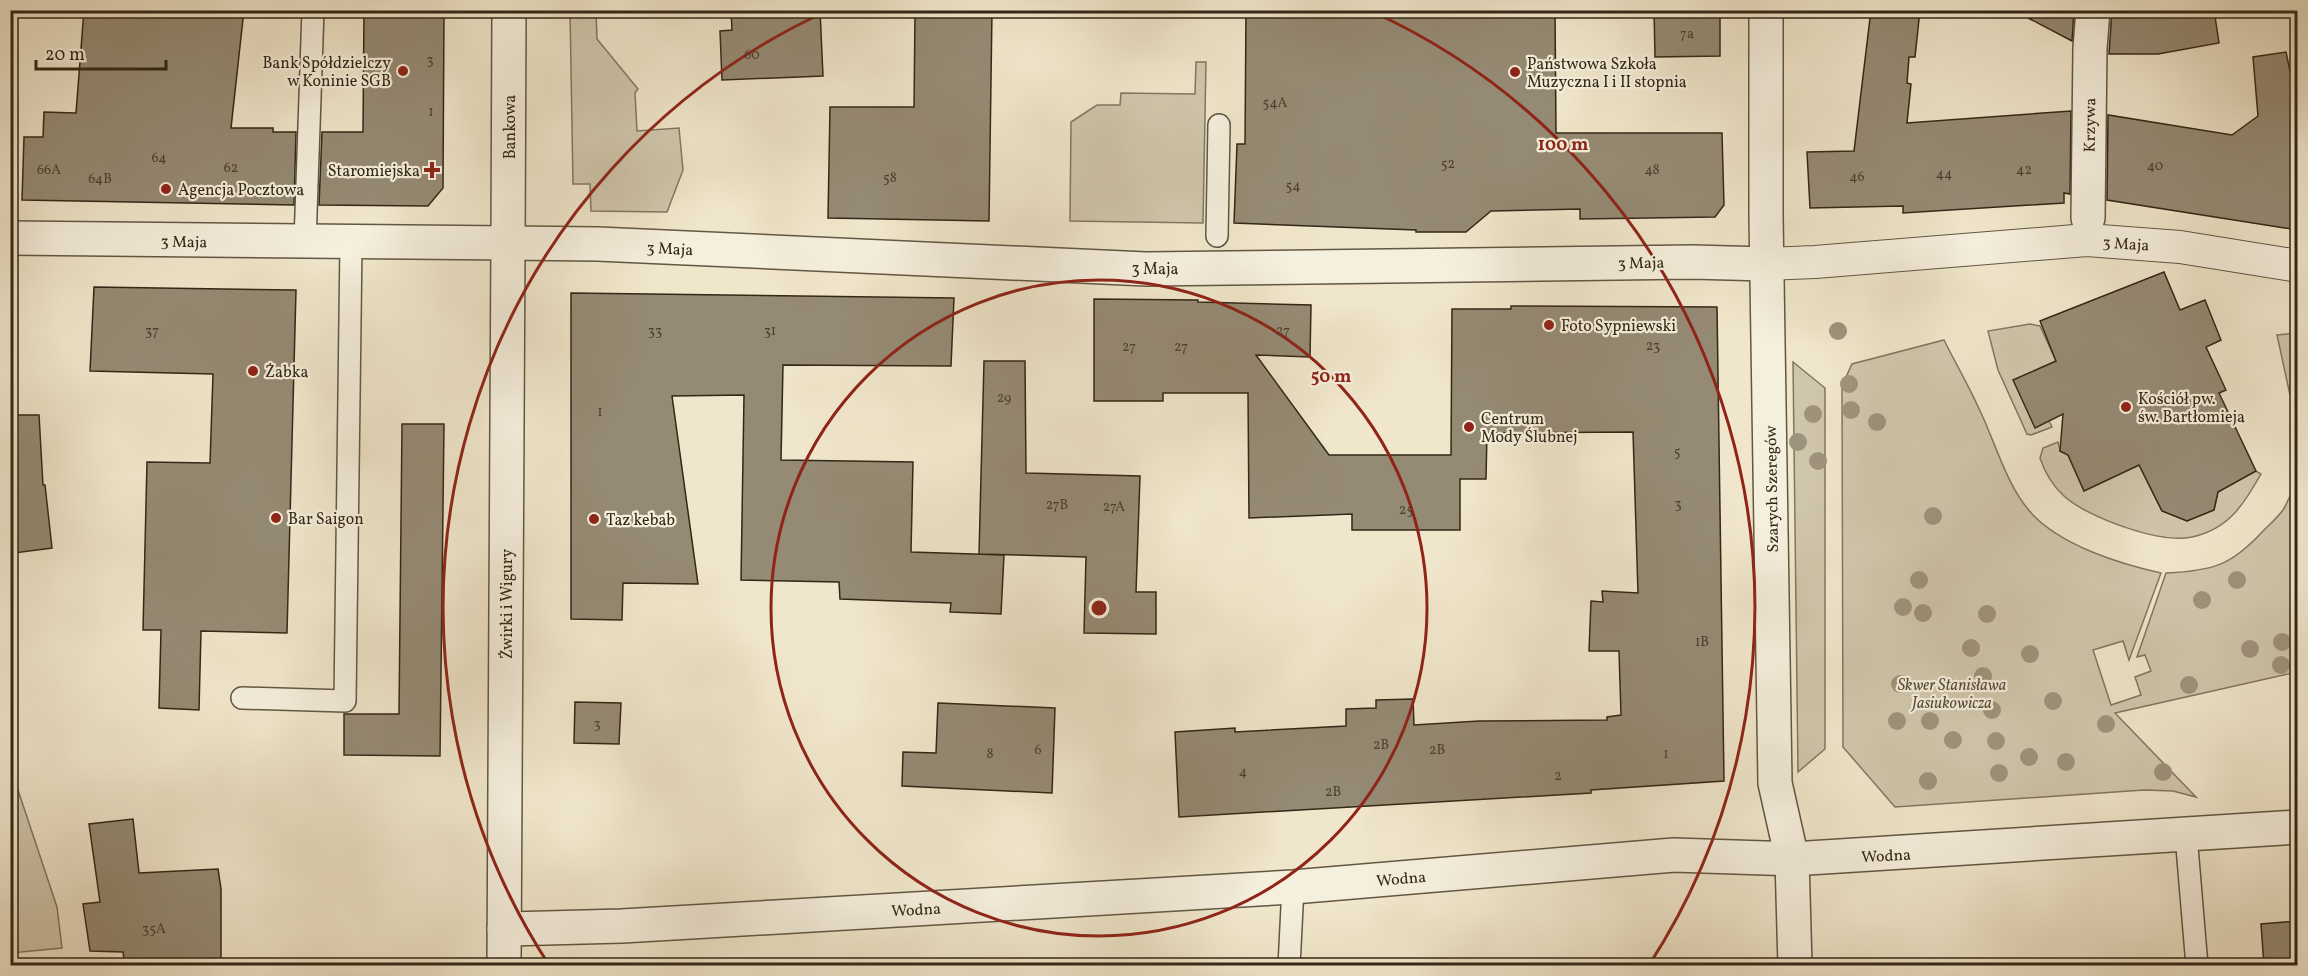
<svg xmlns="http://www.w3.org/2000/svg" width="2308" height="976" viewBox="0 0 2308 976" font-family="Vollkorn,serif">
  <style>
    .green { fill: #d0c6ac; stroke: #827661; stroke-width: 1.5 }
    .building { fill: #958a74; stroke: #332716; stroke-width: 1.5 }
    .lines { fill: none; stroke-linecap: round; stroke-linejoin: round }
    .service-casing { stroke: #625743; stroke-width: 24 }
    .pedestrian-casing { stroke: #625743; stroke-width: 34 }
    .minor-casing { stroke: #625743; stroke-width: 36 }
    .tertiary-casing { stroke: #625743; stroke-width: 36 }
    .service { stroke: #f5efdd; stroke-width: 21 }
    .pedestrian { stroke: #f5efdd; stroke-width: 32 }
    .minor { stroke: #f5efdd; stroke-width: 33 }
    .tertiary { stroke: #f5efdd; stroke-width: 33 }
    .tree { fill: #9e937c }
    .ring { fill: none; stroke: #8f2418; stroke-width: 3 }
    .poi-dot { fill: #8f2418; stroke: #f5efdd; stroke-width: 2 }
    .labels { text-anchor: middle; stroke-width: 4.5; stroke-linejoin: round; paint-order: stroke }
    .number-label { font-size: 14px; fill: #4c402e }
    .poi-label { font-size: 16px; fill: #332716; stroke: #f5efdd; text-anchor: start }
    .street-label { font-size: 16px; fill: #332716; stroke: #f5efdd }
    .park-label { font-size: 16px; font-style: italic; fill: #5a4f3c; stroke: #f5efdd }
    .centre { fill: #8f2418; stroke: #f5efdd; stroke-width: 3 }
    .ring-label { font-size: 18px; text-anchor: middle; font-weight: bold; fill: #8f2418; stroke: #f5efdd; stroke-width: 4.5; stroke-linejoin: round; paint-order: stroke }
  </style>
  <rect width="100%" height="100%" fill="#f0e6cb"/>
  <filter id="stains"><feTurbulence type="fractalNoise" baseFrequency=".00333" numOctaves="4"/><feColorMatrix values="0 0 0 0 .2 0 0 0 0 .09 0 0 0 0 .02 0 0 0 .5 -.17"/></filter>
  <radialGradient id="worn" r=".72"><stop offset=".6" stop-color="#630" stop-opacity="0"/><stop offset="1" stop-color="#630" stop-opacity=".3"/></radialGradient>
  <g class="green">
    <path d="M570,11H596L597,39L638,89L635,93L637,131L679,128L683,170L667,212L591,211L590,184H573Z"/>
    <path d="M1196,62H1206L1203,223L1070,221L1071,122L1097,105H1120L1121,93L1195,94Z"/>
    <path d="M2030,324L2040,326L2056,361L2049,421L2052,427L2031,435L2027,434L1998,370L1988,331Z"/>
    <path d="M2297,333V395H2290L2277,335Z"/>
    <path d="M1944,340C1956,364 1970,388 1981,413C1997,447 2007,487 2033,515C2063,546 2120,564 2161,573L2129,660L2123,641L2093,650L2111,705L2141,695L2135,677L2151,671L2145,655L2137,657L2166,573C2214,571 2232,565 2264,530C2270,524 2278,517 2283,510C2289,501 2289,493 2297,487V672L2115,713L2196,797L2173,791L2144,790L1895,807L1843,747L1842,386L1852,364Z"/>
    <path d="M1793,362L1825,388V749L1798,772Z"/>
    <path d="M2058,442L2060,451L2068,455L2084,491L2139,465L2162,511L2187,521L2214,510L2219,486L2230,485L2256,471L2261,474C2244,504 2229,529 2192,537C2161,544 2088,518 2064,496C2052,485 2045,473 2040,458L2043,448Z"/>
    <path d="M10,766L57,907L62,948L11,953Z"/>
  </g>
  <g class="building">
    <path d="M84,10H244L231,128H273V132H296L294,205L22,200L24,137H43L44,112L76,113Z"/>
    <path d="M364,10H444L443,188L428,206L319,205L322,132H363Z"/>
    <path d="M731,10H820L823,76L722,80L720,31L732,30Z"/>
    <path d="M940,10H992L989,221L828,218L830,107H914L915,15H940Z"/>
    <path d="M1246,10H1555L1556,133H1722L1724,205L1715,217L1580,219V209L1491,211L1466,232H1416V230L1234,223L1237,144H1245Z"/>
    <path d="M1654,10H1720V56L1655,57Z"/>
    <path d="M1871,10H1920L1915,57H1909L1907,83L1911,84L1907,123L2071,111L2070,194L2064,193V203L1903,213V206L1810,208L1807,152L1854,151Z"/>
    <path d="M2013,10H2074L2072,41Z"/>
    <path d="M2112,10H2214L2219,43L2158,54H2109Z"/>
    <path d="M2286,52L2291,76L2298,75V113L2294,114L2298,170V230L2107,200L2108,115L2232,135L2258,116L2253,57Z"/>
    <path d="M2164,272L2180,310L2205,300L2221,340L2206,347L2226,390L2219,393L2256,471L2218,492L2214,510L2187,521L2162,511L2139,465L2084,491L2068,455L2060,451L2063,414L2035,428L2013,380L2056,361L2040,321Z"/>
    <path d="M94,287L296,290L287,633L201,631L199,710L159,708L161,630H143L147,462L210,463L213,374L90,371Z"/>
    <path d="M571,293L954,298L951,366L783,365L781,460L913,462L911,552L1004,555L1001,614L950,612L951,603L840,599L839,582L741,580L744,395L672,396L698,584L623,583L622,620L571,619Z"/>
    <path d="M1094,299L1198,300V302L1311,305L1310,357L1256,355L1329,455H1451L1452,309H1511V306L1717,307L1724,781L1591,790V793L1179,817L1175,732L1235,728V732L1346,726V709L1376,708V700L1413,699L1414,725L1479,721L1607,720V717L1621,715L1619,651H1589L1591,601L1603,602L1602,591L1638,593L1633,432L1487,433L1486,479H1460V530H1352V514L1249,518L1248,393H1163V401H1094Z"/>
    <path d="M984,361H1025L1026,473L1140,476L1136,592H1156V634L1084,633L1086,557L979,554Z"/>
    <path d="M10,415H39L43,485H45L52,548L14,553L10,518Z"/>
    <path d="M402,424H444L440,756L344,755V714H399Z"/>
    <path d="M575,702L621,703L619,744L574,743Z"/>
    <path d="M938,703L1055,708L1052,793L902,786L903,752L936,753Z"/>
    <path d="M133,819L139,873L218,869L221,889V966H125L123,952L90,951L83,904L100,902L89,824Z"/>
    <path d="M2298,921V966H2264L2261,924Z"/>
  </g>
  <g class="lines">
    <defs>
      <g id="service">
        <path d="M1217,236L1219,125"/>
        <path d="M305,242L313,10"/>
        <path d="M242,698L345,701L351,243"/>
        <path d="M2186,835L2197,966"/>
        <path d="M1289,966L1293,887"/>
      </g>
      <path id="pedestrian" d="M1767,264L1815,262L2087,240L2180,247L2298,266"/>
      <g id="minor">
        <path d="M2088,218L2090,48L2093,10"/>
        <path d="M508,243L509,10"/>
        <path d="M504,929L622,926L1293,887L1674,855L1792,859L2298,827"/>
      </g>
      <g id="tertiary">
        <path d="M1766,10V215L1775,783L1792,859L1795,966"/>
        <path d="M10,238L598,244L1146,269L1692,262L1767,264"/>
        <path d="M504,966L508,243"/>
      </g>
    </defs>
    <use href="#service" class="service-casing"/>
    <use href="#pedestrian" class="pedestrian-casing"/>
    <use href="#minor" class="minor-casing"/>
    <use href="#tertiary" class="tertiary-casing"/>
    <use href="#service" class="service"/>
    <use href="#pedestrian" class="pedestrian"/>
    <use href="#minor" class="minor"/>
    <use href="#tertiary" class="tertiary"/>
  </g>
  <g class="tree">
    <circle cx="1838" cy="331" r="9"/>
    <circle cx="1849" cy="384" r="9"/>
    <circle cx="1851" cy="410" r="9"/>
    <circle cx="1813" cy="414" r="9"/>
    <circle cx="1877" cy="422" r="9"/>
    <circle cx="1798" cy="442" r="9"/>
    <circle cx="1818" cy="461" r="9"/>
    <circle cx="1933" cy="516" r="9"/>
    <circle cx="1919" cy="580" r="9"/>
    <circle cx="2237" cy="580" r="9"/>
    <circle cx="2202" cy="600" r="9"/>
    <circle cx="1903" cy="607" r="9"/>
    <circle cx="1923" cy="613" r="9"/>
    <circle cx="1987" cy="614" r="9"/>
    <circle cx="2282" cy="642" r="9"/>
    <circle cx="1971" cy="648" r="9"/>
    <circle cx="2250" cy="649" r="9"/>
    <circle cx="2030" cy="654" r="9"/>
    <circle cx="2281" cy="665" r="9"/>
    <circle cx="1983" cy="676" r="9"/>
    <circle cx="1900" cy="684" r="9"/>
    <circle cx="2189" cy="685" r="9"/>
    <circle cx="2053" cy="701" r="9"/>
    <circle cx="1992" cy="710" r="9"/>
    <circle cx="1897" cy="721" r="9"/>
    <circle cx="1930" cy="721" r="9"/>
    <circle cx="2106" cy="724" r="9"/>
    <circle cx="1953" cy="740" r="9"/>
    <circle cx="1996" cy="741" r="9"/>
    <circle cx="2029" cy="757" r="9"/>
    <circle cx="2066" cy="762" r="9"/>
    <circle cx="2163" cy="772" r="9"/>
    <circle cx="1999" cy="773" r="9"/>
    <circle cx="1928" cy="781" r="9"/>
  </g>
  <g class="ring">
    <circle cx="1099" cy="608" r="328"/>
    <path d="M549 965A656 656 0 0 1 827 11M1371 11A656 656 0 0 1 1649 965"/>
  </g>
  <g class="poi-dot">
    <circle cx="403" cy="71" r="6"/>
    <circle cx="1515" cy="72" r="6"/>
    <path d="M429 161h6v6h6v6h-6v6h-6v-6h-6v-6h6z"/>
    <circle cx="166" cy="189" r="6"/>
    <circle cx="1549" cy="325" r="6"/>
    <circle cx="253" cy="371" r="6"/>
    <circle cx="2126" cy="407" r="6"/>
    <circle cx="1469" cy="427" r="6"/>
    <circle cx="276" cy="518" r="6"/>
    <circle cx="594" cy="519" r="6"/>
  </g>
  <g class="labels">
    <g class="number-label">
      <text x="1687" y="38">7a</text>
      <text x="752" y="59">60</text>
      <text x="430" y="64">3</text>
      <text x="1275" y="107">54A</text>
      <text x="431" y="116">1</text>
      <text x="159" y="162">64</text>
      <text x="1448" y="168">52</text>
      <text x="2155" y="170">40</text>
      <text x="231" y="172">62</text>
      <text x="49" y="174">66A</text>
      <text x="1652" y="174">48</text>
      <text x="2024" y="174">42</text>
      <text x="1944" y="178">44</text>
      <text x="1857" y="181">46</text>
      <text x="890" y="182">58</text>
      <text x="100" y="183">64B</text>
      <text x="1293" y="190">54</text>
      <text x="152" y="335">37</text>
      <text x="655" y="335">33</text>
      <text x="770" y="335">31</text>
      <text x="1283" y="335">27</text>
      <text x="1653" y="350">23</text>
      <text x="1129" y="351">27</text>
      <text x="1181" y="351">27</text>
      <text x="1004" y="402">29</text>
      <text x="600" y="416">1</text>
      <text x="1677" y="456">5</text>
      <text x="1678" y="508">3</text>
      <text x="1057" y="509">27B</text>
      <text x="1114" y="511">27A</text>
      <text x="1406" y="514">25</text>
      <text x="1702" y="646">1B</text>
      <text x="597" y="728">3</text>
      <text x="1381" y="749">2B</text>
      <text x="1038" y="754">6</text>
      <text x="1437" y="754">2B</text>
      <text x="990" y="758">8</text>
      <text x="1666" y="758">1</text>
      <text x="1243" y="776">4</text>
      <text x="1558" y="780">2</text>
      <text x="1333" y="796">2B</text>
      <text x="154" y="933">35A</text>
    </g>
    <g class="poi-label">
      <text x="391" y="68" text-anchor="end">Bank Spółdzielczy<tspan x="391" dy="18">w Koninie SGB</tspan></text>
      <text x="1527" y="69">Państwowa Szkoła<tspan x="1527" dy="18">Muzyczna I i II stopnia</tspan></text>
      <text x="420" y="176" text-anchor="end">Staromiejska</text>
      <text x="178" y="195">Agencja Pocztowa</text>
      <text x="1561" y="331">Foto Sypniewski</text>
      <text x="265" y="377">Żabka</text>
      <text x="2138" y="404">Kościół pw.<tspan x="2138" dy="18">św. Bartłomieja</tspan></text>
      <text x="1481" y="424">Centrum<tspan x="1481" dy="18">Mody Ślubnej</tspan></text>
      <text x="288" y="524">Bar Saigon</text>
      <text x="606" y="525">Taz kebab</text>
    </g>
    <g class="street-label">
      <text transform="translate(2089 125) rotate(-89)" y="6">Krzywa</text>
      <text transform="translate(509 127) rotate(-90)" y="6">Bankowa</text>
      <text transform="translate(184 241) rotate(1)" y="6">3 Maja</text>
      <text transform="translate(2126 243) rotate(4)" y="6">3 Maja</text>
      <text transform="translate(670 248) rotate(3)" y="6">3 Maja</text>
      <text transform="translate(1641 262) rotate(-1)" y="6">3 Maja</text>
      <text x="1155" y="274">3 Maja</text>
      <text transform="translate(1771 489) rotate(-91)" y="6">Szarych Szeregów</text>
      <text transform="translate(506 604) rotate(-90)" y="6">Żwirki i Wigury</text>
      <text transform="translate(1886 855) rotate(-3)" y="6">Wodna</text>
      <text transform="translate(1401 878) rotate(-5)" y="6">Wodna</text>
      <text transform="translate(916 909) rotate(-3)" y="6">Wodna</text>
    </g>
    <g class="park-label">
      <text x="1952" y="690">Skwer Stanisława<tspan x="1952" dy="18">Jasiukowicza</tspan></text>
    </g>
  </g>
  <circle cx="1099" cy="608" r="9" class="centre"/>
  <g class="ring-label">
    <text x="1563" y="150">100 m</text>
    <text x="1331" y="382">50 m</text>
  </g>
  <rect width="2308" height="976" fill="none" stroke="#f0e6cb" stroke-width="36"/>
  <rect x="12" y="12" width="2284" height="952" fill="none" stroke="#332716" stroke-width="3"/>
  <rect x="18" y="18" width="2272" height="940" fill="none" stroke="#332716" stroke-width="1.5"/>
  <path d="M36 60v9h130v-9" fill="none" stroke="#332716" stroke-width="3"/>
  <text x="45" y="60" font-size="18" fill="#332716" stroke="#f5efdd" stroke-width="4.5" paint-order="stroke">20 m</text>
  <rect width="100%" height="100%" filter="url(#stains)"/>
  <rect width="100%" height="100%" fill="url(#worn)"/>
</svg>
